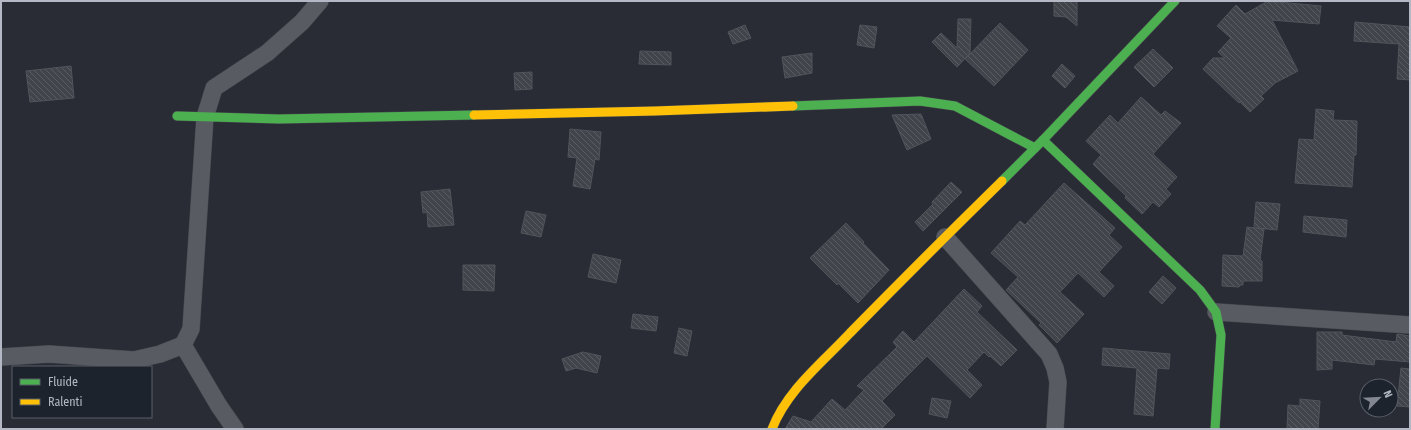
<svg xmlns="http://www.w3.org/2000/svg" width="1411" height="430" viewBox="0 0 1411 430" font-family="'Fira Sans Condensed',sans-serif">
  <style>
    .building { fill: url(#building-back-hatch); stroke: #50545b }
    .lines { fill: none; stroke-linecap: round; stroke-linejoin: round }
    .street-casing { stroke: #45474d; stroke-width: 18 }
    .fast-casing { stroke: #45474d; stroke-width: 10 }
    .slow-casing { stroke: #45474d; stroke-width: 10 }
    .street { stroke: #585b62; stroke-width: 17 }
    .fast { stroke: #4caf50; stroke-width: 9 }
    .slow { stroke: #ffc107; stroke-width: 9 }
  </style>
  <defs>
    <pattern id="building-back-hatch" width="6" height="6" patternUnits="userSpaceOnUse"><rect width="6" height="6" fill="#41444a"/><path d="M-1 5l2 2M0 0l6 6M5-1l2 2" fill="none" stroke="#5a5d62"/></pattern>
  </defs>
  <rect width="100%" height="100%" fill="#292c34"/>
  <g class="building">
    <path d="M1054,1H1077V26L1066,17L1054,16Z"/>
    <path d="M1268,1L1321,6L1319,24L1272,20L1298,71L1275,83L1261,96L1264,99L1250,112L1240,102L1239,103L1203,69L1213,58H1225L1218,52L1231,38L1217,26L1236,5L1245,14Z"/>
    <path d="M958,19H971L970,53L957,67L932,42L941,33L957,48Z"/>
    <path d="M1355,22L1410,27V80L1397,79L1399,44L1354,41Z"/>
    <path d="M1000,23L1028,50L994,86L965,59Z"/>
    <path d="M745,25L751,38L733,44L728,32Z"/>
    <path d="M860,25L877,27L874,48L857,45Z"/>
    <path d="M1153,49L1173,68L1154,87L1134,67Z"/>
    <path d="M640,51L671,52V65L639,64Z"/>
    <path d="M812,53V73L785,78L782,57Z"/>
    <path d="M1062,64L1075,76L1065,88L1052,76Z"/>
    <path d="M71,66L74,98L30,102L26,71Z"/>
    <path d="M532,72V89L515,90L514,73Z"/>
    <path d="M1141,97L1161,115L1165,111L1181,123L1153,154L1177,177L1166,189L1171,194L1159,207L1153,202L1142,214L1125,198L1126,196L1093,164L1101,155L1086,141L1110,115L1118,123Z"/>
    <path d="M1316,109L1334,111L1333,120L1357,121L1356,155H1354L1352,187L1295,183L1299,139L1314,140Z"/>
    <path d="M921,114L931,139L907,150L892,115Z"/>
    <path d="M570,129L601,132L599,160L595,159L590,189L573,186L577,158L568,157Z"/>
    <path d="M951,182L962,192L923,231L915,222L933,204L932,202Z"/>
    <path d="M1064,183L1115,228L1109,235L1122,247L1099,272L1114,286L1104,297L1078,273L1060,292L1084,314L1057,343L1039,325L1041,323L1006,290L1018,277L991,253L1020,221L1025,225Z"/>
    <path d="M450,189L454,225L428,227L427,212L423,213L421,192Z"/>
    <path d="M1256,202L1280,204L1277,230L1256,228L1264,229L1260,260L1262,261V281H1243V285H1240L1239,287L1222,286L1223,255L1243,256L1247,227L1254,228Z"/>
    <path d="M526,211L546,215L541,237L521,233Z"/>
    <path d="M1304,216L1347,220L1346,237L1303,232Z"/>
    <path d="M846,223L864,242L863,243L889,270L858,303L838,283L837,285L810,258Z"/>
    <path d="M593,254L621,260L616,283L588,277Z"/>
    <path d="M463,265H495L494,291L463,290Z"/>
    <path d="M1163,276L1176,288L1162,304L1149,292Z"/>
    <path d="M964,289L982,306L977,312L1017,350L1001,366L990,356L989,357L984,352L967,370L982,385L970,398L927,356L882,401L895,415L881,429H785L793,416L811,422L832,399L845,410L864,390L857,386L897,347L893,342L903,331L914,342Z"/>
    <path d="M633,314L658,317L656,331L631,328Z"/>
    <path d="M679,328L692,331L687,356L674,353Z"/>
    <path d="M1317,332H1342V335L1396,342L1397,334L1410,336V362L1375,359L1374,365L1332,360V369L1317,370Z"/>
    <path d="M1103,348L1170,354L1169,369L1157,368L1153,416L1134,414L1137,368L1102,365Z"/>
    <path d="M583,352L601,356L597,373L576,368L566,371L562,359Z"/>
    <path d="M1401,368L1410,369V407L1397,406Z"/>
    <path d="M932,398L951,401L947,418L929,414Z"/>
    <path d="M1300,399L1320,401L1318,429H1287L1288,405L1300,406Z"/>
  </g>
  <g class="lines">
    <defs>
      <g id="street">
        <path d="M945,237L1049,354L1055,368L1058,382L1055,429"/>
        <path d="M1216,312L1410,325"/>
        <path d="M183,345L191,329L205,117L214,88L267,53L302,22L320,1"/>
        <path d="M1,357L49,354L134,360L160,354L183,345L219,406L235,429"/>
      </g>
      <g id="fast">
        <path d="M793,106L920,101L955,106L1035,148"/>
        <path d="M177,116L279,119L474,115"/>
        <path d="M1043,140L1200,290L1216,312L1221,335L1215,429"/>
        <path d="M1002,181L1043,140L1175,1"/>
      </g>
      <g id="slow">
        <path d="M474,115L655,111L793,106"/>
        <path d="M772,429C787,390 822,363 850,333C900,282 951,231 1002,181"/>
      </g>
    </defs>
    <use href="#street" class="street-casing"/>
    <use href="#fast" class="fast-casing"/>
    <use href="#slow" class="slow-casing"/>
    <use href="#street" class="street"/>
    <use href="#fast" class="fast"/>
    <use href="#slow" class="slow"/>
  </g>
  <rect width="1411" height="430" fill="none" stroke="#b3b8c4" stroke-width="4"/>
  <rect x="12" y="366" width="140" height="52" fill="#1d232d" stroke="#595f69"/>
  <rect x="20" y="379" width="20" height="6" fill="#4caf50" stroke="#595f69"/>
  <text x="48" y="386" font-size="12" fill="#b3b8c4">Fluide</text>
  <rect x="20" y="399" width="20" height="6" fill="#ffc107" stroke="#595f69"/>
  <text x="48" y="406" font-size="12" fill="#b3b8c4">Ralenti</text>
  <g transform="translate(1379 398) rotate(66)"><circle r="19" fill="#1d232d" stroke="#595f69"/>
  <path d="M0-3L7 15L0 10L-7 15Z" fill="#838792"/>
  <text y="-6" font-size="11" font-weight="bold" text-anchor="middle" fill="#b3b8c4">N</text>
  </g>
</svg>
